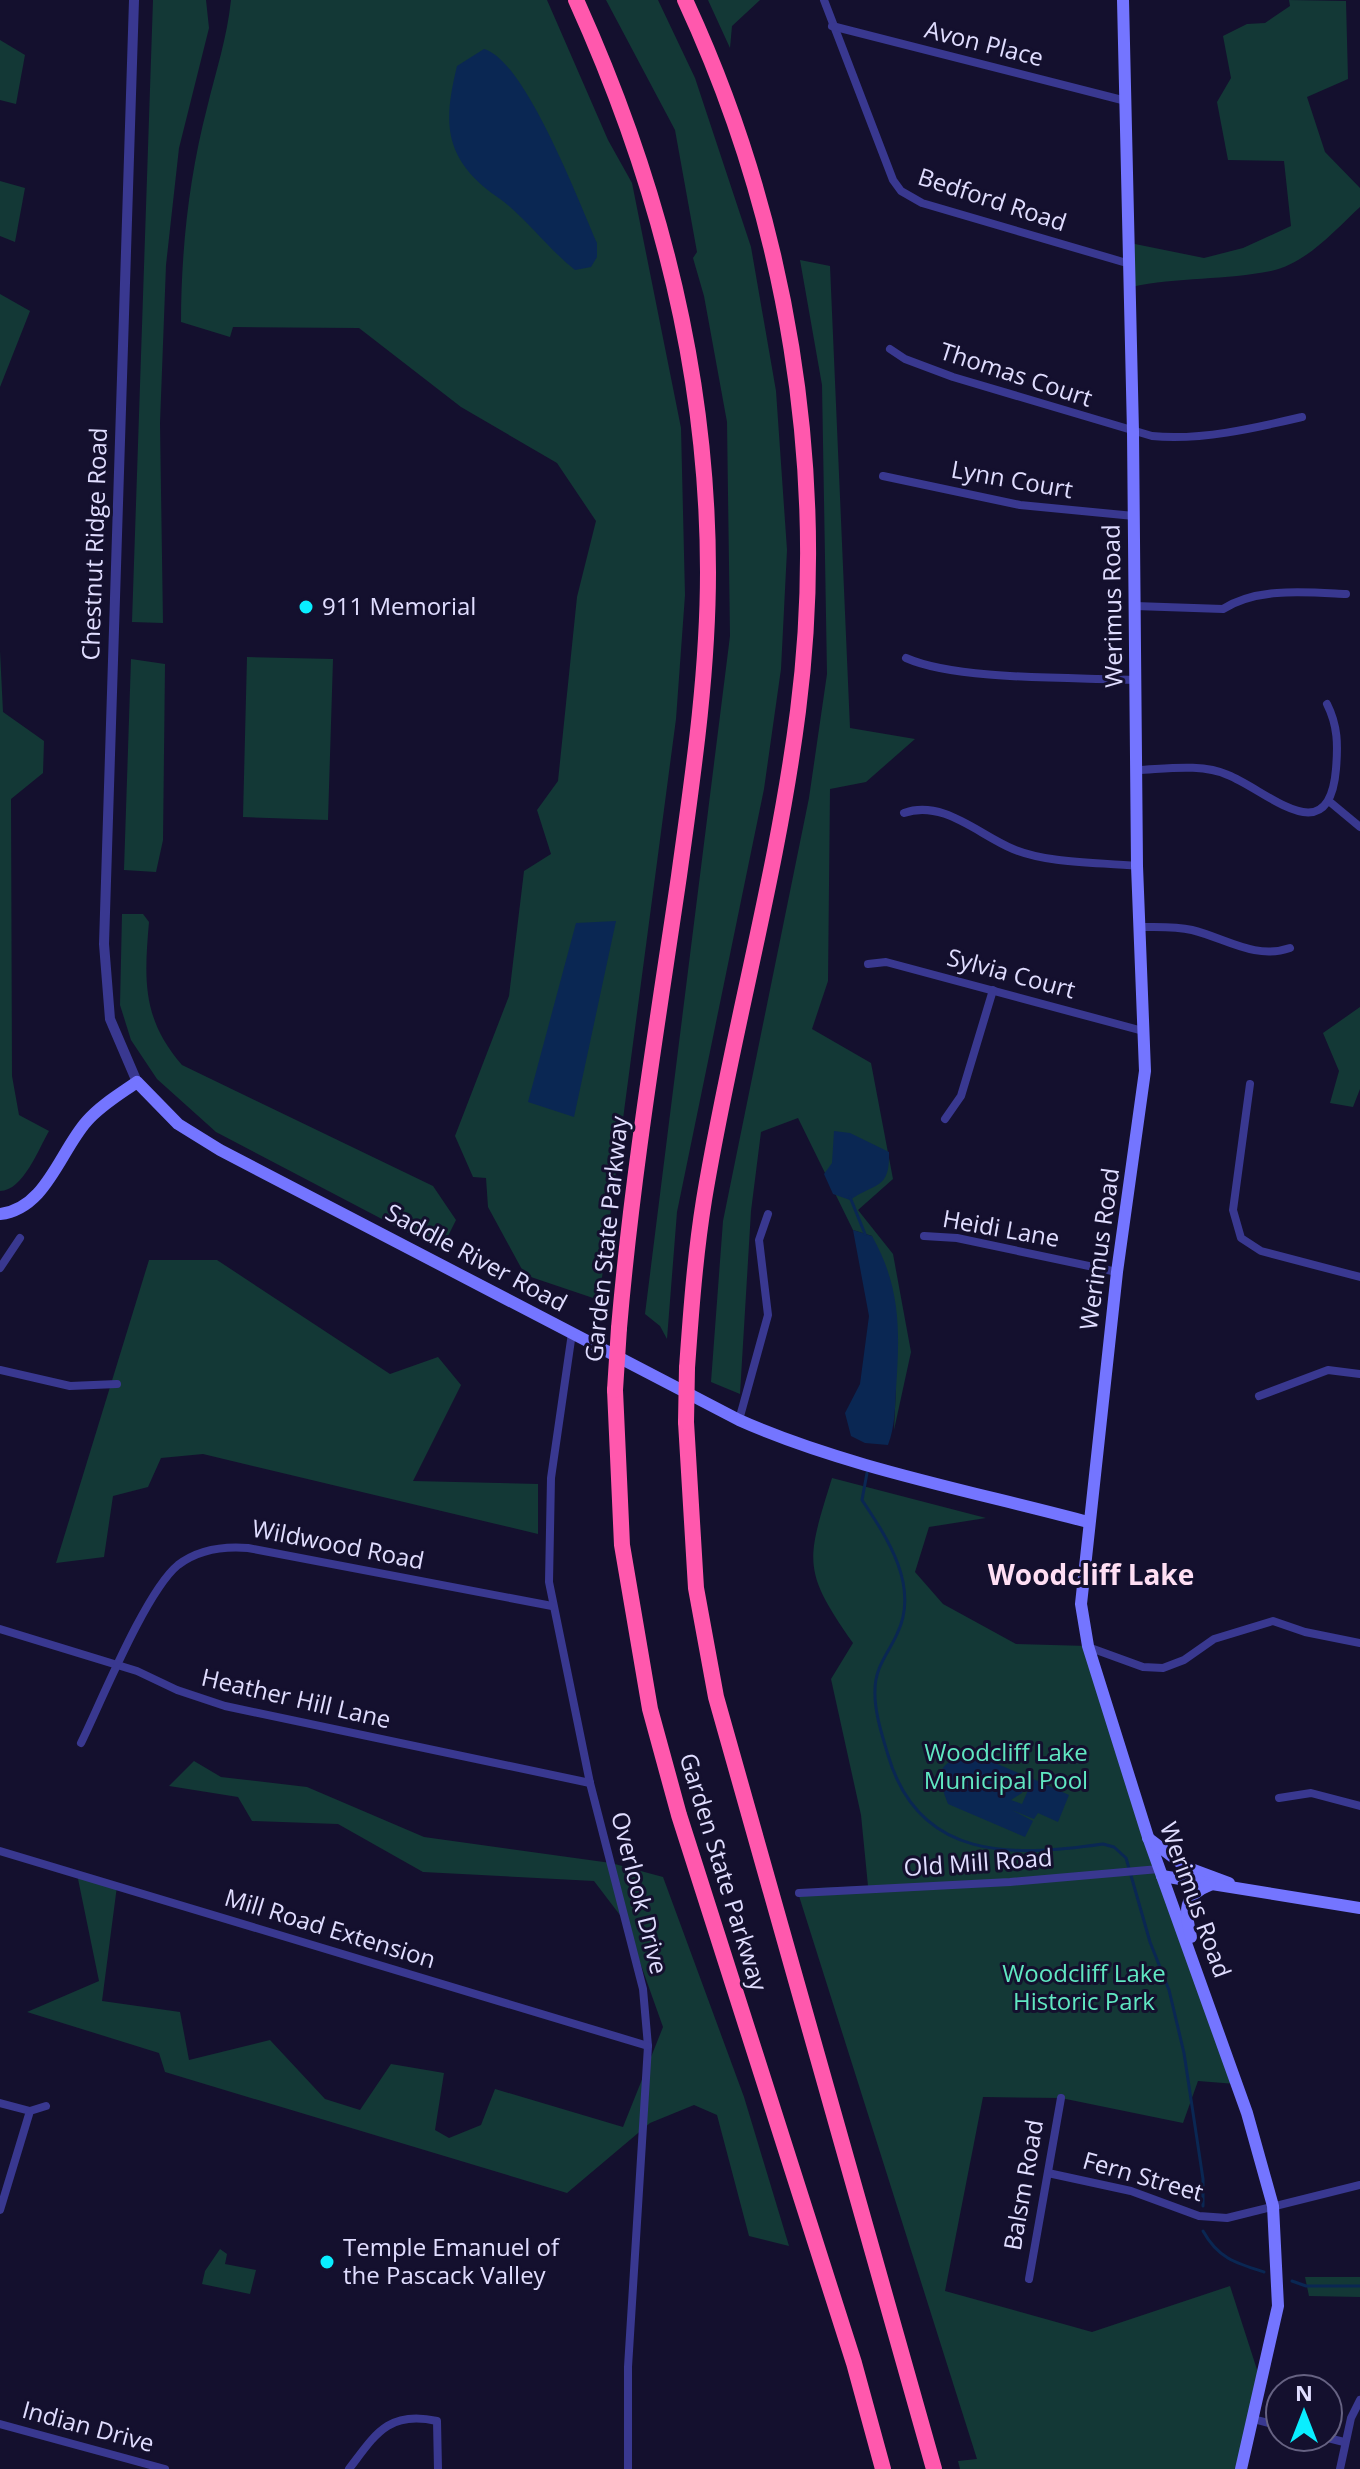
<svg xmlns="http://www.w3.org/2000/svg" width="1360" height="2469" viewBox="0 0 1360 2469" font-family="'Open Sans',sans-serif">
  <style>
    .green { fill: #133836 }
    .water { fill: #0a2753 }
    .lines { fill: none; stroke-linecap: round; stroke-linejoin: round }
    .stream { stroke: #0a2753; stroke-width: 3 }
    .minor { stroke: #393890; stroke-width: 8 }
    .tertiary { stroke: #393890; stroke-width: 10 }
    .secondary { stroke: #7475ff; stroke-width: 12 }
    .motorway { stroke: #ff58ad; stroke-width: 16 }
    .motorway-bridge { stroke: #ff58ad; stroke-width: 16 }
    .poi-dot { fill: #09eeff; stroke: #14102e; stroke-width: 3 }
    .labels { text-anchor: middle; stroke-width: 6; stroke-linejoin: round; paint-order: stroke }
    .street-label { font-size: 24px; fill: #e0ddff; stroke: #14102e }
    .poi-label { font-size: 24px; fill: #e0ddff; stroke: #14102e; text-anchor: start }
    .park-label { font-size: 24px; fill: #60e8c2; stroke: #14102e }
    .quarter-label { font-size: 28px; font-weight: bold; fill: #ffdff4; stroke: #14102e }
  </style>
  <rect width="100%" height="100%" fill="#14102e"/>
  <g class="green">
    <path d="M153,0H206L209,28L179,148L166,265L160,423L163,623L132,622Z"/>
    <path d="M231,0H547L608,140L632,183L681,428L685,595L676,719L599,1300L525,1275L488,1207L486,1178L473,1177L455,1136L509,996L524,871L551,854L537,810L558,781L577,597L596,521L557,463L461,407L359,328L233,327L230,337L181,322C181,252 189,177 207,108C216,71 227,38 231,0Z"/>
    <path d="M606,0H658L695,78L751,247L776,391L787,550L781,669L764,789L677,1212L667,1339L660,1326L645,1314L730,636L727,422L704,296L693,258L697,252L675,130Z"/>
    <path d="M708,0H760L732,26L730,48Z"/>
    <path d="M1289,0L1346,1L1348,79L1307,97L1325,152L1360,188V207C1334,231 1307,263 1271,271C1227,280 1177,277 1131,287L1130,243L1204,258L1243,248L1291,226L1284,161L1228,160L1217,102L1231,78L1223,36L1247,24L1265,23L1290,6Z"/>
    <path d="M0,40L25,55L16,104L0,100Z"/>
    <path d="M0,181L25,188L15,242L0,236Z"/>
    <path d="M800,260L830,266L850,728L915,739L866,782L830,789L828,981L812,1029L871,1063L893,1179L858,1210L893,1254L911,1352L894,1430L896,1386L872,1236L853,1230L798,1118L761,1132L751,1211L740,1394L711,1382L723,1221L809,798L827,674L822,385Z"/>
    <path d="M0,294L30,311L0,387Z"/>
    <path d="M0,651L3,712L44,741L43,773L11,799L12,1076L19,1115L49,1131C39,1148 23,1191 0,1191Z"/>
    <path d="M247,657L333,659L328,820L243,817Z"/>
    <path d="M131,659L165,664L163,840L156,872L124,870Z"/>
    <path d="M122,914H143L149,922C144,980 142,1019 182,1065L433,1186L456,1220L441,1250L216,1132L157,1079L131,1040L120,1005Z"/>
    <path d="M1360,1007V1089L1353,1107L1330,1103L1339,1071L1323,1033Z"/>
    <path d="M149,1260H217L390,1374L438,1357L461,1385L413,1481L538,1484V1534L203,1454L161,1458L148,1487L113,1496L104,1557L56,1563Z"/>
    <path d="M832,1478L986,1518L929,1527L915,1572L943,1604L1016,1644L1088,1646L1236,2084L1198,2081L1183,2123L1061,2098L983,2097L945,2291L1092,2332L1230,2286L1261,2382L1241,2469H960L958,2461L977,2459L799,1896L818,1888L868,1886L861,1815L831,1679L853,1643C802,1570 806,1562 832,1478Z"/>
    <path d="M194,1761L221,1777L307,1787L424,1837L611,1863L663,1877L744,2097L789,2246L749,2236L717,2115L694,2105L650,2123L567,2193L165,2072L159,2053L27,2012L99,1981L77,1874L117,1886L102,2001L180,2012L189,2060L270,2040L325,2099L360,2110L391,2064L444,2073L435,2130L449,2138L481,2125L495,2089L623,2127L663,2027L626,1923L594,1881L423,1872L338,1824L252,1821L238,1797L169,1786Z"/>
    <path d="M220,2249L227,2254L225,2264L256,2270L250,2294L202,2284L205,2271Z"/>
    <path d="M1305,2277H1360V2297L1309,2296Z"/>
  </g>
  <g class="water">
    <path d="M484,49C525,60 579,202 597,243V257L591,267L575,270C550,250 532,226 509,206C501,199 492,194 484,187C442,151 445,116 457,66Z"/>
    <path d="M616,921L574,1117L528,1102L576,923Z"/>
    <path d="M834,1131L850,1133L889,1152C890,1190 876,1182 850,1200L833,1194L824,1174L832,1163Z"/>
    <path d="M853,1230L872,1236C901,1287 900,1332 896,1389C895,1408 895,1426 888,1445L865,1443L851,1436L845,1413L860,1384L869,1316Z"/>
    <path d="M969,1752L1028,1777L1022,1793L1011,1800L1022,1804L1033,1779L1069,1795L1058,1822L1038,1813L1034,1819L1012,1810L1033,1821L1025,1837L948,1804C935,1770 937,1766 969,1752Z"/>
  </g>
  <g class="lines">
    <g class="stream">
      <path d="M850,1197L865,1234"/>
      <path d="M867,1473L862,1500C888,1539 920,1587 897,1634C888,1654 875,1667 875,1690C874,1711 882,1735 888,1755C919,1861 1012,1857 1103,1844L1114,1847L1126,1858L1150,1942L1169,1990L1184,2053L1203,2179V2206"/>
      <path d="M1203,2231C1218,2258 1235,2263 1264,2272"/>
      <path d="M1292,2281L1306,2286H1360"/>
    </g>
    <g class="minor">
      <path d="M824,0L893,180L901,191L922,203L1130,264"/>
      <path d="M832,26L1126,101"/>
      <path d="M890,349L905,359L953,377L1152,436C1200,441 1255,428 1302,417"/>
      <path d="M883,476L1020,505L1134,516"/>
      <path d="M1135,606L1223,609C1258,587 1306,592 1346,594"/>
      <path d="M906,658C958,681 1075,677 1136,680"/>
      <path d="M1137,770C1165,769 1202,763 1228,775C1268,791 1329,854 1336,769C1338,745 1338,726 1327,704"/>
      <path d="M1330,802L1360,827"/>
      <path d="M904,813C943,799 979,835 1013,849C1050,864 1098,862 1137,866"/>
      <path d="M1141,927C1158,927 1175,926 1192,930C1225,938 1255,960 1290,948"/>
      <path d="M868,964L886,962L1143,1031"/>
      <path d="M1250,1084L1233,1210L1241,1238L1261,1251L1360,1277"/>
      <path d="M945,1119L961,1096L993,990"/>
      <path d="M924,1236L957,1238L1117,1272"/>
      <path d="M0,1268L20,1238"/>
      <path d="M572,1333L551,1478L549,1582L590,1783L643,1989L648,2046L628,2367V2469"/>
      <path d="M0,1370L70,1386L117,1384"/>
      <path d="M1259,1396L1328,1370L1360,1374"/>
      <path d="M739,1420L768,1315L759,1240L768,1214"/>
      <path d="M0,1629L137,1671L177,1690L225,1706L590,1783"/>
      <path d="M1088,1647L1143,1667L1163,1668L1184,1660L1214,1639L1273,1621L1305,1632L1360,1643"/>
      <path d="M81,1743C101,1702 146,1591 178,1565C199,1549 223,1546 248,1548L552,1606"/>
      <path d="M1279,1798L1311,1793L1360,1806"/>
      <path d="M0,1851L648,2046"/>
      <path d="M799,1893L1010,1882L1159,1869"/>
      <path d="M0,2103L30,2111"/>
      <path d="M1048,2173L1131,2191L1199,2216L1227,2218L1360,2185"/>
      <path d="M0,2210L30,2111L46,2106"/>
      <path d="M1029,2279L1061,2098"/>
      <path d="M1253,2419L1280,2426"/>
      <path d="M0,2424L165,2469"/>
      <path d="M1324,2437L1344,2442"/>
      <path d="M349,2469C375,2435 388,2410 437,2421L438,2469"/>
      <path d="M1340,2469L1351,2418L1360,2400"/>
    </g>
    <path class="tertiary" d="M134,0L104,944L110,1019L137,1082"/>
    <g class="secondary">
      <path d="M1123,0L1133,432L1137,866L1145,1071L1117,1272L1081,1604L1088,1646L1148,1837L1247,2113L1273,2206L1278,2306L1241,2469"/>
      <path d="M0,1214C46,1209 60,1151 87,1121C101,1105 120,1094 137,1082L178,1124L220,1150L739,1420C844,1467 976,1492 1088,1522"/>
      <path d="M1148,1838L1186,1867L1229,1883"/>
      <path d="M1162,1876L1360,1908"/>
      <path d="M1191,1937C1185,1911 1182,1896 1210,1885"/>
    </g>
    <g class="motorway">
      <path d="M576,0C658,181 708,372 708,572C708,674 693,775 679,876C657,1026 632,1176 619,1328"/>
      <path d="M685,0C787,220 829,470 798,711C777,876 731,1036 704,1200C695,1256 691,1312 687,1368"/>
      <path d="M615,1390L622,1545L650,1709L679,1815L854,2363L883,2469"/>
      <path d="M686,1422L696,1588L716,1697L934,2469"/>
    </g>
    <g class="motorway-bridge">
      <path d="M615,1390L619,1328"/>
      <path d="M686,1422L687,1368"/>
    </g>
  </g>
  <g class="poi-dot">
    <circle cx="306" cy="607" r="8"/>
    <circle cx="327" cy="2262" r="8"/>
  </g>
  <g class="labels">
    <g class="street-label">
      <text transform="translate(984 44) rotate(14)" y="8">Avon Place</text>
      <text transform="translate(992 200) rotate(18)" y="8">Bedford Road</text>
      <text transform="translate(1016 375) rotate(18)" y="8">Thomas Court</text>
      <text transform="translate(1012 480) rotate(10)" y="8">Lynn Court</text>
      <text transform="translate(95 544) rotate(-88)" y="8">Chestnut Ridge Road</text>
      <text transform="translate(1113 606) rotate(-91)" y="8">Werimus Road</text>
      <text transform="translate(1011 974) rotate(15)" y="8">Sylvia Court</text>
      <text transform="translate(1001 1229) rotate(10)" y="8">Heidi Lane</text>
      <text transform="translate(607 1239) rotate(-84)" y="8">Garden State Parkway</text>
      <text transform="translate(1100 1249) rotate(-82)" y="8">Werimus Road</text>
      <text transform="translate(476 1258) rotate(28)" y="8">Saddle River Road</text>
      <text transform="translate(338 1545) rotate(11)" y="8">Wildwood Road</text>
      <text transform="translate(296 1699) rotate(13)" y="8">Heather Hill Lane</text>
      <text transform="translate(978 1863) rotate(-4)" y="8">Old Mill Road</text>
      <text transform="translate(723 1872) rotate(73)" y="8">Garden State Parkway</text>
      <text transform="translate(639 1893) rotate(76)" y="8">Overlook Drive</text>
      <text transform="translate(1195 1900) rotate(70)" y="8">Werimus Road</text>
      <text transform="translate(330 1929) rotate(17)" y="8">Mill Road Extension</text>
      <text transform="translate(1143 2177) rotate(16)" y="8">Fern Street</text>
      <text transform="translate(1024 2185) rotate(-80)" y="8">Balsm Road</text>
      <text transform="translate(88 2427) rotate(15)" y="8">Indian Drive</text>
    </g>
    <g class="poi-label">
      <text x="322" y="615">911 Memorial</text>
      <text x="343" y="2256">Temple Emanuel of<tspan x="343" dy="28">the Pascack Valley</tspan></text>
    </g>
    <g class="park-label">
      <text x="1006" y="1761">Woodcliff Lake<tspan x="1006" dy="28">Municipal Pool</tspan></text>
      <text x="1084" y="1982">Woodcliff Lake<tspan x="1084" dy="28">Historic Park</tspan></text>
    </g>
    <g class="quarter-label">
      <text x="1091" y="1585">Woodcliff Lake</text>
    </g>
  </g>
  <g transform="translate(1304 2413)"><circle r="38" fill="#14102e" stroke="#666282" stroke-width="2"/>
  <path d="M0-6L14 30L0 20L-14 30Z" fill="#09eeff"/>
  <text y="-12" font-size="22" font-weight="bold" text-anchor="middle" fill="#e0ddff">N</text>
  </g>
</svg>
